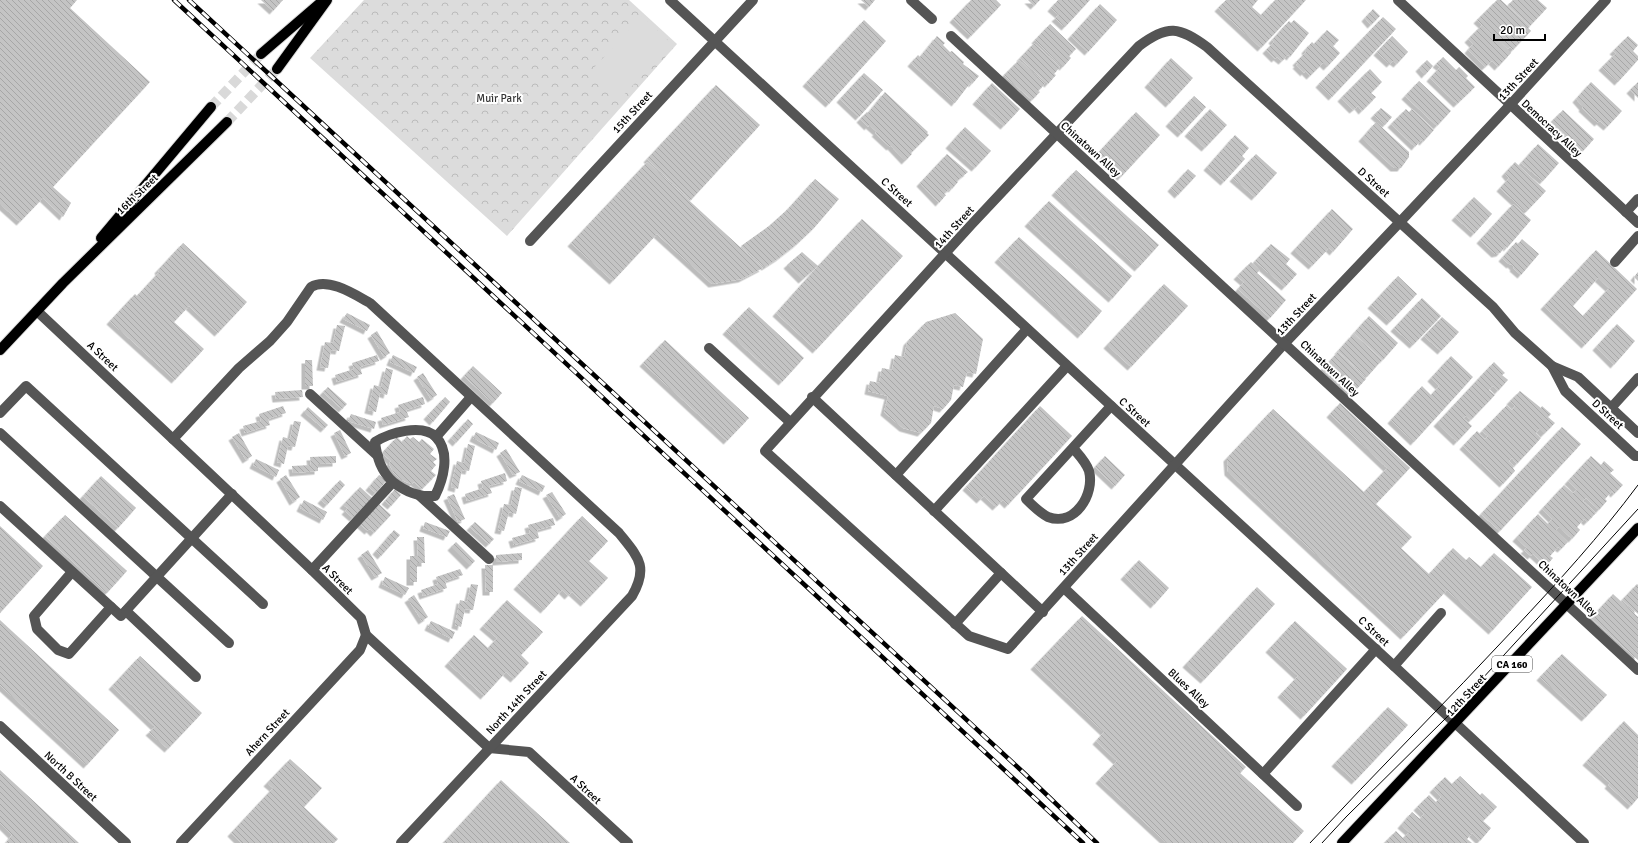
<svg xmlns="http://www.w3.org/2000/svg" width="1638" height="843" viewBox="0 0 1638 843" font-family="Signika,sans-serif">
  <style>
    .park { fill: url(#park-crowns) }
    .pitch { fill: #dcdcdc }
    .building { fill: url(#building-back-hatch); fill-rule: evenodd; filter: url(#shadow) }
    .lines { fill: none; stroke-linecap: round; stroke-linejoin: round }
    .major-tunnel { stroke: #d9d9d9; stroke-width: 10; stroke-dasharray: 10 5; stroke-linecap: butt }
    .major-casing { stroke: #dbdbdb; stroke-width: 12 }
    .minor { stroke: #555; stroke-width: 10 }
    .major { stroke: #000; stroke-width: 10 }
    .tram { stroke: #000; stroke-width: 1 }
    .rail-casing { stroke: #000; stroke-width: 4.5 }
    .rail { stroke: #fff; stroke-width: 3; stroke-dasharray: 9; stroke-linecap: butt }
    .labels { text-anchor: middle; stroke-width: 4; stroke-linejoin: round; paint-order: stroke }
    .shield { fill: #fff; stroke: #4c4c4c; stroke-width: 1 }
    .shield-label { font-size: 10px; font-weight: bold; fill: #000 }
    .street-label { font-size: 11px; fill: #000; stroke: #fff }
    .park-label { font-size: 11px; fill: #333; stroke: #fff }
  </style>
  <defs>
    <pattern id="park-crowns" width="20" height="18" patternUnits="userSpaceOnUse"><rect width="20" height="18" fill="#dcdcdc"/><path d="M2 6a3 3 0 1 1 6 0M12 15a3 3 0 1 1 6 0" fill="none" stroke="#bbb"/></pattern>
    <pattern id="building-back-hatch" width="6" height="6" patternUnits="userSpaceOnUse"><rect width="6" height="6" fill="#c4c4c4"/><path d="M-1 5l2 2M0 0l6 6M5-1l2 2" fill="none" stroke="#a7a7a7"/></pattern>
    <filter id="shadow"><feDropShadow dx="-3.5" dy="3.5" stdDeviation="0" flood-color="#0004"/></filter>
  </defs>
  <rect width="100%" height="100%" fill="#fff"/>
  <path class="park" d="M364,0H629L677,44L507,236L310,58Z"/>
  <path class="pitch" d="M642,16L672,44L618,101L589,73Z"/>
  <g class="building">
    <path d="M0,0H77L70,8L150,82L53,187L71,203L63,217L43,198L20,222L0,204Z"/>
    <path d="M261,0H283L273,11Z"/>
    <path d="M861,0H875L869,7Z"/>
    <path d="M971,0H996L1001,5L971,36L953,19Z"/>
    <path d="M1028,0H1040L1034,6Z"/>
    <path d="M1058,0H1090L1065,27L1055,18L1059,15L1051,8Z"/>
    <path d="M1226,0H1258L1252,7L1261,15L1275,0H1306L1261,48L1218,8Z"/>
    <path d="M1497,0H1501L1530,27L1528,28L1531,31L1513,50L1510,47L1508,49L1477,20Z"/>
    <path d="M1513,0H1538L1547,8L1530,26L1508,5Z"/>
    <path d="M1100,4L1117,20L1088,52L1071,36Z"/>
    <path d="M1373,9L1380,16L1371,25L1365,18Z"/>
    <path d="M1383,17L1396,29L1332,97L1319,84Z"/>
    <path d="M864,20L886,41L829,104L806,83Z"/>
    <path d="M1294,20L1309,33L1290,57L1288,55L1282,61L1277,57L1275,59L1266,50L1274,42L1272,40L1289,21L1291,23Z"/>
    <path d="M1050,24L1076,49L1069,56L1071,58L1063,67L1035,40Z"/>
    <path d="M1482,25L1511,53L1498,67L1492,61L1485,67L1468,50L1473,44L1468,39Z"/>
    <path d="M1327,30L1339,40L1333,46L1340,53L1327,67L1323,63L1310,76L1305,71L1304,73L1296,65L1298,64L1296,62L1306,52L1305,50L1312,42L1314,44Z"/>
    <path d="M937,36L945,43L943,45L950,52L952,51L964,62L963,64L979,76L972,84L971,82L955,103L911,63L918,55L920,57Z"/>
    <path d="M1392,36L1408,52L1397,64L1393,61L1390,64L1377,52Z"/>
    <path d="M1628,36L1638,45L1633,51L1638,56V60L1618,82L1602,67L1616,53L1613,51Z"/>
    <path d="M1034,43L1060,67L1054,74L1056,75L1048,84L1020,58Z"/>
    <path d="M1443,57L1456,70L1459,67L1468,76L1466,78L1475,87L1457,104L1430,78L1440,67L1436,64Z"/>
    <path d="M1171,58L1193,78L1169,104L1148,84Z"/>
    <path d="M1019,60L1045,84L1038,91L1040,92L1032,100L1004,75Z"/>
    <path d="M1427,60L1433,66L1425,75L1419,68Z"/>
    <path d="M1370,69L1382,82L1371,93L1376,97L1362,111L1358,106L1353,110L1341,98Z"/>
    <path d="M864,73L883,90L859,117L840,99Z"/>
    <path d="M1419,81L1451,111L1437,126L1405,96Z"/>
    <path d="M1591,82L1622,111L1607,127L1600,121L1598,123L1582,108L1583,107L1576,99Z"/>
    <path d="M1638,82V98L1630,90Z"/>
    <path d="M992,83L1020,109L1004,126L976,101Z"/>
    <path d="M716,85L760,125L691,200L647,159Z"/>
    <path d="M885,92L928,132L927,133L929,135L911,153L912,154L905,161L891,146L890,147L875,133L877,132L869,125L868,127L860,119L867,112L868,113Z"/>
    <path d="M1194,96L1206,107L1181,134L1169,123Z"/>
    <path d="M1381,108L1392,117L1385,125L1374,115Z"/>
    <path d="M1210,109L1227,125L1205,148L1188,133Z"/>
    <path d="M1406,109L1409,112L1412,109L1434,130L1423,142L1421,140L1415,147L1391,124Z"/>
    <path d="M1563,110L1594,139L1583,151L1551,122Z"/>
    <path d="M1136,112L1160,135L1121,177L1112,170L1114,168L1098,153Z"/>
    <path d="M1376,122L1409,152V157L1401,168H1394L1362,138Z"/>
    <path d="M965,127L991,151L975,168L949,145Z"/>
    <path d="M1235,135L1249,148L1242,156L1245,159L1224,182L1207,167Z"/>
    <path d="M1538,144L1559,163L1543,181L1521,163Z"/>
    <path d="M947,154L968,172L957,181L958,182L952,189L951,188L947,191L944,194L946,195L939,203L920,183Z"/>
    <path d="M1256,154L1277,173L1255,197L1233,178Z"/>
    <path d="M647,162L763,268L742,279L712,284L657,234L613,281L571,243Z"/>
    <path d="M1515,162L1546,191L1526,212L1500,188L1509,178L1505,173Z"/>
    <path d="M1188,169L1196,176L1178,195L1171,188Z"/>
    <path d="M1076,170L1159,245L1138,268L1055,192Z"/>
    <path d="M815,179L839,199L814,228L797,244L779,258L765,267L741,246L769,226L788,209Z"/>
    <path d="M1474,197L1492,214L1474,234L1455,217Z"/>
    <path d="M1049,201L1132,276L1112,299L1028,223Z"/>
    <path d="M1513,204L1531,220L1507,248L1506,246L1500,253L1495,254L1480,240Z"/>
    <path d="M1332,209L1353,229L1333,252L1329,248L1312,266L1294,250Z"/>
    <path d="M862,219L903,256L816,350L776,313L818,266L802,280L787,265L802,252L818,266Z"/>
    <path d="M1019,237L1102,311L1081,335L998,259Z"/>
    <path d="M1522,239L1539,254L1521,275L1513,268L1514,267L1511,264L1510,265L1502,258L1516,242L1518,244Z"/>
    <path d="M183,243L247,302L218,333L189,306L174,322L204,349L175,380L110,321L135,294L137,296L159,272L158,270Z"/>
    <path d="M1271,244L1290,259L1286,264L1297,274L1285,287L1255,261Z"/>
    <path d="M1596,250L1637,289L1585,345L1544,306ZM1598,278L1609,288L1583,316L1573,306Z"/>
    <path d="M1251,262L1260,270L1257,273L1286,300L1270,318L1238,289L1244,282L1237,276Z"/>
    <path d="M1638,272V281L1634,277Z"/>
    <path d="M1398,276L1417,294L1390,322L1371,305Z"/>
    <path d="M1164,284L1188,306L1131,367L1107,345Z"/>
    <path d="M1422,298L1441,316L1413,345L1394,328Z"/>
    <path d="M749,307L804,358L782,382L726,331Z"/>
    <path d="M347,313L370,325L367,331L343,319Z"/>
    <path d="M955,313L983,339L976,374L967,372L963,387L954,385L951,400L943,409L934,406L931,423L921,433L903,428L884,412L888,396L868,391L870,381L879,383L882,368L892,370L895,355L904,357L907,342L926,322Z"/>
    <path d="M1369,316L1398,343L1383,360L1354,333Z"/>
    <path d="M1442,317L1459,332L1441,351L1424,336Z"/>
    <path d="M1617,324L1635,341L1614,365L1596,347Z"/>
    <path d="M337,325L345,326L339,351L331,350L328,368L320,367L325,342L333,343Z"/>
    <path d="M377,331L390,353L384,357L371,335Z"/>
    <path d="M1353,334L1382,360L1367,377L1338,351Z"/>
    <path d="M665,340L749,418L727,441L643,363Z"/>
    <path d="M1338,352L1366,379L1351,395L1322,369Z"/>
    <path d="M377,355L379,361L360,367L362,374L337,382L335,375L354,369L352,363Z"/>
    <path d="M393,355L417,367L414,373L390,362Z"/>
    <path d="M1451,356L1473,377L1414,442L1391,420L1422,386L1431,395L1439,386L1431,378Z"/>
    <path d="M305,360H312L313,386H305Z"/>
    <path d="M1494,362L1505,373L1502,375L1508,380L1498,391L1493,386L1489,390L1495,395L1471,420L1466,416L1463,418L1472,426L1457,442L1437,423Z"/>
    <path d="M473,366L502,393L493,403L464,376Z"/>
    <path d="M386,368L393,370L387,395L380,393L376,412L368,410L374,385L381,387Z"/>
    <path d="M423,373L437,395L431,399L417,377Z"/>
    <path d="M328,387L347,404L342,409L323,392Z"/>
    <path d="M302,390L303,397L276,399L275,392Z"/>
    <path d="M1520,391L1541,408L1542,406L1551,414L1548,417L1555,423L1544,434L1539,429L1536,433L1541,438L1517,464L1512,458L1509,461L1514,466L1513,468L1515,471L1503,484L1463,446L1477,431L1485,439L1488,436L1482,431L1507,405L1512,410L1515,406L1510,401Z"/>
    <path d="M423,397L425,404L406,410L409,417L383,425L381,418L400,412L398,405Z"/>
    <path d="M445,397L450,402L433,422L427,416Z"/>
    <path d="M1340,403L1410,468L1376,504L1412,537L1401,548L1429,574L1453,548L1466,560L1469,557L1481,567L1494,553L1532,587L1492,631L1447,590L1404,636L1228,472L1227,458L1273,409L1364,492L1387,468L1330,414Z"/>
    <path d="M283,406L286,413L268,419L270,425L245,433L243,426L261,421L259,414Z"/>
    <path d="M1040,406L1072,436L1008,505L1003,500L996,507L984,496L980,500L966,487Z"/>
    <path d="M308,407L328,425L324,429L304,412Z"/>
    <path d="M351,414L376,422L374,429L348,421Z"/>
    <path d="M468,419L473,424L456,443L451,438Z"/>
    <path d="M294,421L301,422L295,447L288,446L284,464L277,462L283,437L290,439Z"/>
    <path d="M1562,427L1581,444L1500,531L1481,514Z"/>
    <path d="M340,430L351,453L345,456L334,433Z"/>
    <path d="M476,432L499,443L496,450L473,438Z"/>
    <path d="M239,433L252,456L246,460L232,437Z"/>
    <path d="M407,436L410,439L413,437L419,442L422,439L434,449L430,454L437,459L433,462L436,465L431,471L436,475L422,489L414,482L411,484L402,480L394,473L389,464L391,461L382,453L397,437L402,442Z"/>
    <path d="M468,444L475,446L469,471L462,470L458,489L451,487L457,461L464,463Z"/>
    <path d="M506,449L520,472L513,475L500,453Z"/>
    <path d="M336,456V463L318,464V471L293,473L292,466L311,465L310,457Z"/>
    <path d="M1105,456L1125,475L1115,486L1095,467Z"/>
    <path d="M1591,456L1601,465L1604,461L1614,470L1610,473L1623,485L1614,494L1612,491L1605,499L1607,501L1599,510L1586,498L1583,501L1596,513L1587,522L1584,519L1577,527L1580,530L1572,539L1559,527L1556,530L1568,542L1561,549L1558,547L1550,556L1553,558L1546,566L1533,554L1531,556L1524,550L1527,548L1516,538L1538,514L1548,524L1552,519L1542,509L1564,485L1573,493L1577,490L1568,481Z"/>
    <path d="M256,459L279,470L276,477L253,465Z"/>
    <path d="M505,473L507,481L489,486L492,493L467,501L465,494L483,488L481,481Z"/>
    <path d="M286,475L300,497L293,502L280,479Z"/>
    <path d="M379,475L386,481L376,493L369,487Z"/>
    <path d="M522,475L545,486L542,492L519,481Z"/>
    <path d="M101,476L136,508L118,528L83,496Z"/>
    <path d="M340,480L345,485L327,505L321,500Z"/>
    <path d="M360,487L372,498L353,518L345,511L348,508L343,505Z"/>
    <path d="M515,487L522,488L516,514L509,512L504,531L498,530L504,504L511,505Z"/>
    <path d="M395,489L401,495L391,506L385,501Z"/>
    <path d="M552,492L566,514L560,518L546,495Z"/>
    <path d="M454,494L465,519L458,522L447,497Z"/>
    <path d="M304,500L327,512L323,520L300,508Z"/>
    <path d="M379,504L391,515L374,533L370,529L368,531L360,524Z"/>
    <path d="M65,515L127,571L107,593L45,536Z"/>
    <path d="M582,516L608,541L589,561L608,578L584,603L572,592L568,596L562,590L544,610L517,586Z"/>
    <path d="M553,518L555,525L537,530L539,538L514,545L512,538L530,533L528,525Z"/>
    <path d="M425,522L450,531L447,537L423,528Z"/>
    <path d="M475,522L494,539L489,544L470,527Z"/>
    <path d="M0,526L43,566L0,613Z"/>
    <path d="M394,530L400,535L381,556L376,551Z"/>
    <path d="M417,537H424L425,563H417V582H410V556H418Z"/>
    <path d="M456,542L475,561L470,566L451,547Z"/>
    <path d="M368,550L382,573L375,577L361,555Z"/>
    <path d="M522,553V560L496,562V555Z"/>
    <path d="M1139,560L1169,588L1154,605L1124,576Z"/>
    <path d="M485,565H493V592H486Z"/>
    <path d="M460,569L463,575L445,581L447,588L423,596L421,590L438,584L436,577Z"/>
    <path d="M385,577L409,588L405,595L382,584Z"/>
    <path d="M471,584L478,585L473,610L465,609L461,627L455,625L460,600L467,602Z"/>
    <path d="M1637,584L1638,585V614L1622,600Z"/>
    <path d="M1257,587L1275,604L1204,680L1186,664Z"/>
    <path d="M1613,594L1638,617V660L1591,618Z"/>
    <path d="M414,595L428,617L422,621L408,599Z"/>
    <path d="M507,600L543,632L521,655L529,663L514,679L506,672L484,696L448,663L474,635L488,648L497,638L483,626Z"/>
    <path d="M1082,616L1246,767L1240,773L1304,831L1293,843H1167L1099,780L1117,761L1096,741L1104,732L1034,666Z"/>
    <path d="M0,620L119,730L87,765L0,685Z"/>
    <path d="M431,621L455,632L452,639L428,627Z"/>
    <path d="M1295,621L1347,669L1304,716L1281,694L1298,676L1269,649Z"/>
    <path d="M1562,654L1607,695L1585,718L1540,677Z"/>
    <path d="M140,656L202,713L168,749L149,732L155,727L112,686Z"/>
    <path d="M1388,707L1408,725L1355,781L1335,763Z"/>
    <path d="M1624,721L1638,735V798L1631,806L1608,785L1610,783L1586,762Z"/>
    <path d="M290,759L322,788L304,807L338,839L334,843H241L231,833L273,788L267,783Z"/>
    <path d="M0,770L79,843H6L12,835L0,823Z"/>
    <path d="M1460,776L1480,795L1482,793L1497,807L1483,821L1491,828L1480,841L1472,833L1467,839L1472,843H1384L1396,831L1403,838L1409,832L1401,825L1412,812L1420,819L1424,814L1417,807L1429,795L1436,802L1441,797L1433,789L1445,777L1452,784Z"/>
    <path d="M501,780L570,843H443Z"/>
  </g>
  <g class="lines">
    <g class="major-tunnel">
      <path d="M211,107L261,54"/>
      <path d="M227,122L277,69"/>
    </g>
    <defs>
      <g id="major">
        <path d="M261,54L319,4"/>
        <path d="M277,69L327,0"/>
        <path d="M101,238L211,107"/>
        <path d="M0,350L63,283L227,122"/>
        <path d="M1342,843L1638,528"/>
      </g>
    </defs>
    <use href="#major" class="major-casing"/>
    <g class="minor">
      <path d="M670,0L1394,666L1584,843"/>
      <path d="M911,0L932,19"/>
      <path d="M1398,0L1638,223"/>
      <path d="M1606,0L1510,105L1400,222L1285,343L1008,649L969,636L765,451L971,225L1139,46C1168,24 1179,27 1207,47L1493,307L1515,333L1552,366L1565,391L1635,456H1638"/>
      <path d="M951,36L1638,670"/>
      <path d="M1626,212L1638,199"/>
      <path d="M530,241L753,0"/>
      <path d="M1615,262L1638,236"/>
      <path d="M37,311L312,570L361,618L366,635L489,748L529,752L628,843"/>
      <path d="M709,348L790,422"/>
      <path d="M1552,366L1578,377L1638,433"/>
      <path d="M310,394L378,456"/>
      <path d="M812,397L1001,573L955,624"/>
      <path d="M1611,408L1638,378"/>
      <path d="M0,413L26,386L263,604"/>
      <path d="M0,433L229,643"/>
      <path d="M436,437L471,397"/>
      <path d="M173,439L239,368L270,341L287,322L311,287C328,277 354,294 370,303L619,533C638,557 649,566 632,596L401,843"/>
      <path d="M1073,448C1079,455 1086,462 1089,471C1095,494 1075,527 1048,517C1040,513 1032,505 1026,499L1111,406"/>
      <path d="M896,475L1027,329"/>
      <path d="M420,496L489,559"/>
      <path d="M0,506L121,616L232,494"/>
      <path d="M934,511L1067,366"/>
      <path d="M312,570L393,482C406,492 418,497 435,496C443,480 451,453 436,437C422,423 389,433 375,442C377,458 381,471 393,482"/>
      <path d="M72,572L34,616L37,629L58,650L69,654L111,607"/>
      <path d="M1001,573L1043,612"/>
      <path d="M1064,588L1297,806"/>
      <path d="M126,611L196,677"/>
      <path d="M1394,666L1441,613"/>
      <path d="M0,726L126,843"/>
      <path d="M1263,774L1376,649"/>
      <path d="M181,843L360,650L366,635"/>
    </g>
    <use href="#major" class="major"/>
    <g class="tram">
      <path d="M1310,843C1377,771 1447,701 1514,629C1558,582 1600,536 1638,485"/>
      <path d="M1322,843L1346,817L1448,716L1638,509"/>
    </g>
    <defs>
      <g id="rail">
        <path d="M174,0L1083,843"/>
        <path d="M189,0L1024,773L1097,843"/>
      </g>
    </defs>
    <use href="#rail" class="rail-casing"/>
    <use href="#rail" class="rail"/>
  </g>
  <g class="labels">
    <rect class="shield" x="1492" y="656" width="40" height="16" rx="3"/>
    <g class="shield-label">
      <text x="1512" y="668">CA 160</text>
    </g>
    <g class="street-label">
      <text transform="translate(1518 79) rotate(-47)" y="4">13th Street</text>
      <text transform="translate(632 112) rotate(-47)" y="4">15th Street</text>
      <text transform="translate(1552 128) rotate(43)" y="4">Democracy Alley</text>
      <text transform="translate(1091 149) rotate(42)" y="4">Chinatown Alley</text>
      <text transform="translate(1374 182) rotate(42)" y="4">D Street</text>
      <text transform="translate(897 192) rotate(42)" y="4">C Street</text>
      <text transform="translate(137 194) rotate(-44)" y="4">16th Street</text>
      <text transform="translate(954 227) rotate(-48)" y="4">14th Street</text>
      <text transform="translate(1296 314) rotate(-47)" y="4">13th Street</text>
      <text transform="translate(103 356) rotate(43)" y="4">A Street</text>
      <text transform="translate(1330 368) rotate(43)" y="4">Chinatown Alley</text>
      <text transform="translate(1135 412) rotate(42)" y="4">C Street</text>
      <text transform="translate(1608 414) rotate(43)" y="4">D Street</text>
      <text transform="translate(1078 554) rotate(-48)" y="4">13th Street</text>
      <text transform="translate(338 579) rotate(45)" y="4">A Street</text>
      <text transform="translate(1568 588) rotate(43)" y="4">Chinatown Alley</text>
      <text transform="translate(1374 631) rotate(43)" y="4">C Street</text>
      <text transform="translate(1189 688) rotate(43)" y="4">Blues Alley</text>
      <text transform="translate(1466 695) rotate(-47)" y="4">12th Street</text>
      <text transform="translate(516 702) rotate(-47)" y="4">North 14th Street</text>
      <text transform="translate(267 732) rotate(-47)" y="4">Ahern Street</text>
      <text transform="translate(71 776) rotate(43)" y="4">North B Street</text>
      <text transform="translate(586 789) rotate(43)" y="4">A Street</text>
    </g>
    <g class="park-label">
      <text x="499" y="102">Muir Park</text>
    </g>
  </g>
  <path d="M1494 34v6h51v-6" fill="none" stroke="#000000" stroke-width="2"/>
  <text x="1500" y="34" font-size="12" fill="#000000" stroke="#ffffff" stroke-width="3" paint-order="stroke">20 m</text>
</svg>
